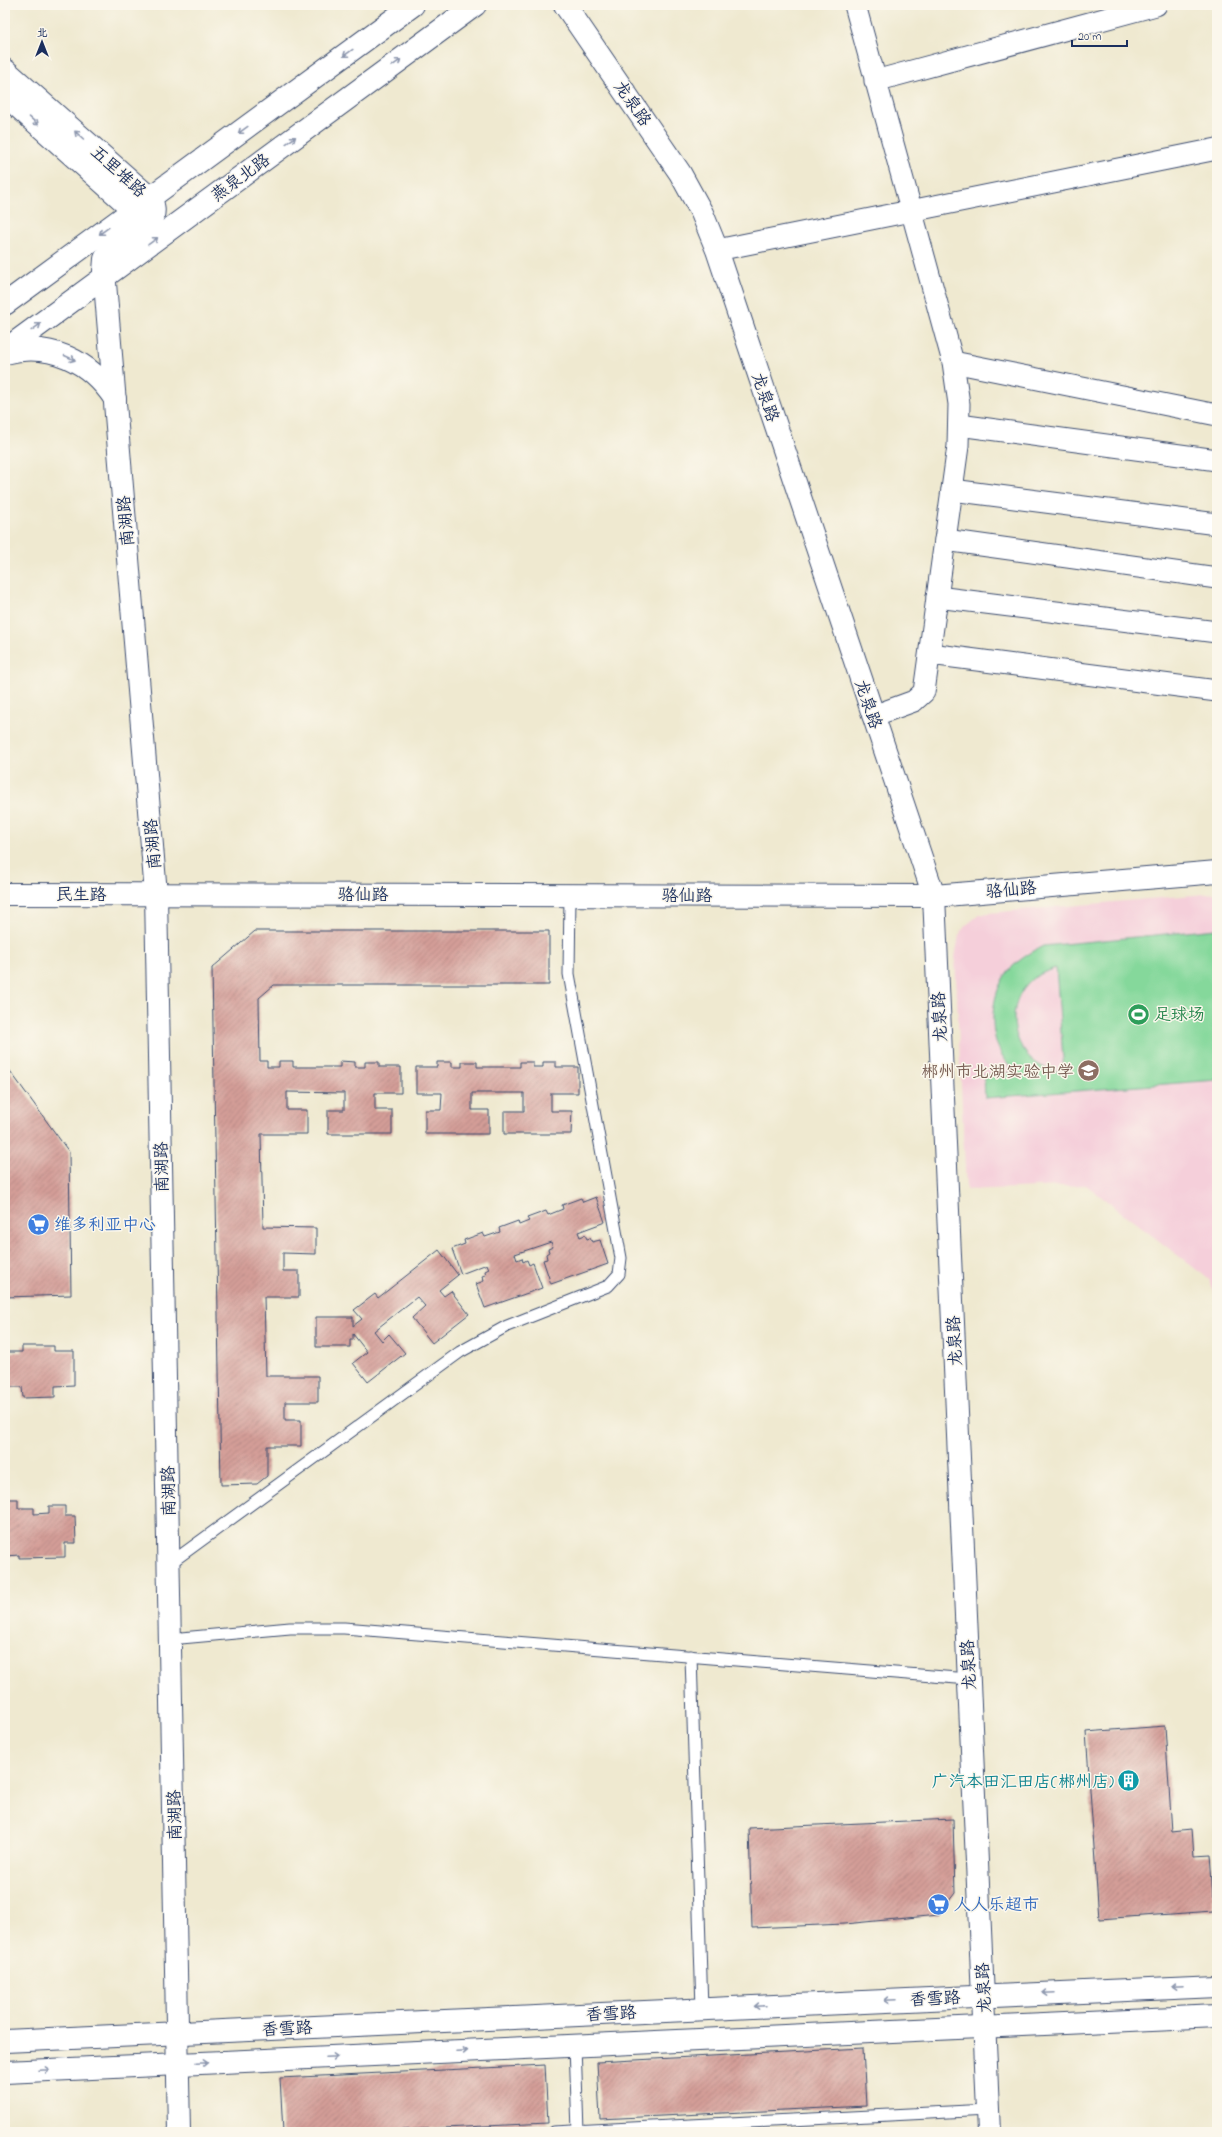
<svg xmlns="http://www.w3.org/2000/svg" width="1222" height="2137" viewBox="0 0 1222 2137" font-family="'Indie Flower','LXGW WenKai TC',sans-serif">
  <style>
    .built { fill: #f5cfda }
    .grass { fill: #85d89b; stroke: #50847c; fill-rule: evenodd }
    .building { fill: url(#building-hatch) }
    .lines { fill: none; stroke-linecap: round; stroke-linejoin: round }
    .service-casing { stroke: #3b4b6f; stroke-width: 13 }
    .minor-casing { stroke: #3b4b6f; stroke-width: 23 }
    .tertiary-casing { stroke: #3b4b6f; stroke-width: 24 }
    .secondary-casing { stroke: #3b4b6f; stroke-width: 24 }
    .primary-casing { stroke: #3b4b6f; stroke-width: 24 }
    .service { stroke: #fff; stroke-width: 11 }
    .minor { stroke: #fff; stroke-width: 21 }
    .tertiary { stroke: #fff; stroke-width: 22 }
    .secondary { stroke: #fff; stroke-width: 22 }
    .primary { stroke: #fff; stroke-width: 22 }
    .oneway { stroke: #8d97ae }
    .labels { text-anchor: middle; stroke-width: 3; stroke-linejoin: round; paint-order: stroke }
    .street-label { font-size: 17px; fill: #1b2f5e; stroke: #fbf7ec }
    .leisure-label { font-size: 17px; fill: #27864d; stroke: #fbf7ec; text-anchor: start }
    .education-label { font-size: 17px; fill: #785e54; stroke: #fbf7ec; text-anchor: end }
    .shop-label { font-size: 17px; fill: #366cbe; stroke: #fbf7ec; text-anchor: start }
    .culture-label { font-size: 17px; fill: #0d838f; stroke: #fbf7ec; text-anchor: end }
  </style>
  <defs>
    <pattern id="building-hatch" width="6" height="6" patternUnits="userSpaceOnUse"><rect width="6" height="6" fill="#d49e98"/><path d="M-1 1l2-2M0 6l6-6M5 7l2-2" fill="none" stroke="#ab817f"/></pattern>
  </defs>
  <rect width="100%" height="100%" fill="#fbf7ec"/>
  <filter id="ink" filterUnits="userSpaceOnUse"><feTurbulence type="fractalNoise" baseFrequency=".025" numOctaves="2"/><feDisplacementMap in="SourceGraphic" scale="8" xChannelSelector="R" yChannelSelector="G"/><feConvolveMatrix kernelMatrix="1 2 1 2 8 2 1 2 1" color-interpolation-filters="sRGB"/></filter>
  <filter id="wash" filterUnits="userSpaceOnUse"><feTurbulence type="fractalNoise" baseFrequency=".012" numOctaves="4" result="noise"/><feDisplacementMap in="SourceGraphic" scale="16" xChannelSelector="R" yChannelSelector="G"/><feGaussianBlur stdDeviation="0.9" result="paint"/><feColorMatrix in="noise" values="0 0 0 0 0 0 0 0 0 0 0 0 0 0 0 0 0 1.4 0 .05"/><feComposite in="paint" operator="in"/></filter>
  <g filter="url(#wash)">
    <rect width="100%" height="100%" fill="#efe9d0"/>
    <path class="built" d="M1217,893V1307L1210,1280L1086,1185L966,1190L955,957L959,935L965,926L979,915L988,913Z"/>
    <path class="grass" d="M1217,929V1080L985,1098L984,1075L1018,1072C988,1053 987,1005 1004,977C1014,962 1028,954 1043,946ZM1056,968L1064,1071V1072C1020,1072 997,1014 1029,983C1036,975 1046,971 1056,968Z"/>
    <g id="blocks">
      <g class="building">
        <path d="M255,931H549V985H274L259,998L260,1061H267V1067H279V1061H293V1067H340V1061L355,1062V1067H365V1062H379V1067H401V1093H375V1110H392V1134H328V1110H344V1093L287,1092V1110H307V1134H261L263,1227L316,1228V1254L283,1253V1271H299V1297H264L266,1376H318V1402H285V1420H301V1446H267V1476L257,1484L221,1485L212,968Z"/>
        <path d="M437,1062H452V1067H462V1062H477V1067H520V1062H533V1067H543V1062H556V1067H578V1093H551V1111H572L571,1134H504V1111H524V1093H472V1110H489V1134H425V1110H441L442,1093H416V1067H437Z"/>
        <path d="M5,1064L69,1152L71,1295L5,1297Z"/>
        <path d="M596,1197L605,1222L578,1232L580,1237L585,1235L587,1239L590,1238L592,1242L600,1240L608,1264L551,1284L543,1260L547,1259L546,1254L549,1252L548,1249L553,1247L551,1242L515,1254L517,1260L522,1258L523,1262L527,1260L529,1265L533,1263L542,1288L485,1308L476,1284L484,1281L482,1276L486,1275L485,1271L489,1269L487,1264L461,1274L452,1249L465,1244L464,1240L483,1233L485,1237L500,1232L499,1228L518,1221L519,1225L529,1221L527,1218L546,1211L548,1215L563,1209L562,1205L581,1198L583,1202Z"/>
        <path d="M439,1250L458,1275L439,1290L444,1296L451,1291L469,1314L432,1343L412,1318L425,1306L417,1297L374,1331L382,1341L389,1334L405,1353L368,1382L353,1363L367,1352L353,1334V1340H350V1347H316V1317H353V1326L362,1319L354,1310L375,1294L378,1298Z"/>
        <path d="M22,1346H54V1351H74V1385L55,1386V1397L23,1398L22,1387H5V1352H22Z"/>
        <path d="M5,1499H18V1508H34V1514L49,1513V1506H65V1516H75L76,1543H65V1557L19,1558V1555L5,1556Z"/>
        <path d="M1165,1726L1172,1832L1191,1830L1193,1856L1210,1855L1214,1911L1099,1919L1086,1732Z"/>
        <path d="M953,1819L955,1893L938,1915L844,1924L752,1928L749,1828Z"/>
        <path d="M863,2048L866,2106L600,2119L597,2062Z"/>
        <path d="M545,2065L548,2123L360,2132H283L280,2078Z"/>
      </g>
    </g>
  </g>
  <g filter="url(#ink)">
    <use href="#blocks" fill-opacity="0" stroke="#3b4b6f" stroke-width="1"/>
    <g class="lines">
      <defs>
        <g id="service">
          <path d="M169,1564L460,1352L507,1326L608,1286L619,1274L621,1258L569,974L570,895"/>
          <path d="M170,1639L290,1628H344L969,1679"/>
          <path d="M691,1656L702,2009"/>
          <path d="M575,2046L578,2131"/>
          <path d="M553,2132L988,2110"/>
        </g>
        <g id="minor">
          <path d="M855,5L953,362L959,404L958,446L924,692L914,701L873,716"/>
          <path d="M875,81L1156,5"/>
          <path d="M717,250L1217,149"/>
          <path d="M953,362L1217,415"/>
          <path d="M959,425L1217,460"/>
          <path d="M952,490L1217,524"/>
          <path d="M945,540L1217,578"/>
          <path d="M937,597L1217,632"/>
          <path d="M930,654L1217,691"/>
        </g>
        <path id="tertiary" d="M5,894L934,896L1217,872"/>
        <g id="secondary">
          <path d="M565,5L680,173L702,213L717,250L934,896L989,2132"/>
          <path d="M5,70L150,198C162,219 142,231 127,243"/>
          <path d="M5,95L136,212V219L109,251L105,259L104,271L156,894L179,2132"/>
        </g>
        <g id="primary">
          <path d="M5,304L413,5"/>
          <path d="M5,350L475,5"/>
          <path d="M5,353C50,341 90,361 115,399"/>
          <path d="M5,2041L1217,1986"/>
          <path d="M5,2072L1217,2016"/>
        </g>
      </defs>
      <use href="#service" class="service-casing"/>
      <use href="#minor" class="minor-casing"/>
      <use href="#tertiary" class="tertiary-casing"/>
      <use href="#secondary" class="secondary-casing"/>
      <use href="#primary" class="primary-casing"/>
      <use href="#service" class="service"/>
      <use href="#minor" class="minor"/>
      <use href="#tertiary" class="tertiary"/>
      <use href="#secondary" class="secondary"/>
      <use href="#primary" class="primary"/>
    </g>
    <defs><path id="oneway-shaft" d="M-6 0H5M1.5-3L5.5 0L1.5 3" fill="none" stroke-width="1.6" stroke-linecap="round" stroke-linejoin="round"/></defs>
    <g class="oneway">
      <use href="#oneway-shaft" transform="translate(348 53) rotate(144)"/>
      <use href="#oneway-shaft" transform="translate(396 63) rotate(-36)"/>
      <use href="#oneway-shaft" transform="translate(34 121) rotate(41)"/>
      <use href="#oneway-shaft" transform="translate(243 130) rotate(144)"/>
      <use href="#oneway-shaft" transform="translate(79 135) rotate(-138)"/>
      <use href="#oneway-shaft" transform="translate(291 140) rotate(-36)"/>
      <use href="#oneway-shaft" transform="translate(104 231) rotate(144)"/>
      <use href="#oneway-shaft" transform="translate(153 241) rotate(-36)"/>
      <use href="#oneway-shaft" transform="translate(36 327) rotate(-36)"/>
      <use href="#oneway-shaft" transform="translate(70 358) rotate(24)"/>
      <use href="#oneway-shaft" transform="translate(1178 1987) rotate(177)"/>
      <use href="#oneway-shaft" transform="translate(1048 1993) rotate(177)"/>
      <use href="#oneway-shaft" transform="translate(890 2000) rotate(177)"/>
      <use href="#oneway-shaft" transform="translate(760 2006) rotate(177)"/>
      <use href="#oneway-shaft" transform="translate(462 2051) rotate(-3)"/>
      <use href="#oneway-shaft" transform="translate(332 2057) rotate(-3)"/>
      <use href="#oneway-shaft" transform="translate(202 2063) rotate(-3)"/>
      <use href="#oneway-shaft" transform="translate(44 2070) rotate(-3)"/>
    </g>
  </g>
  <defs>
    <symbol id="stadium-disc" viewBox="-11 -11 22 22"><circle r="9.5" fill="#2e9e5b" stroke="#fbf7ec"/><path d="M0-5a6.5 5 0 1 0 0 10a6.5 5 0 1 0 0-10ZM-3.5-1.8h7v3.6h-7Z" fill="#fff"/></symbol>
    <symbol id="school-disc" viewBox="-11 -11 22 22"><circle r="9.5" fill="#8d6e63" stroke="#fbf7ec"/><path d="M0-5L7-2L0 1L-7-2ZM-4 1L0 2.5L4 1V4Q0 6-4 4Z" fill="#fff"/></symbol>
    <symbol id="supermarket-disc" viewBox="-11 -11 22 22"><circle r="9.5" fill="#3f7fe0" stroke="#fbf7ec"/><path d="M-6-5.5h2.5l.6 2H6L4.5 2H-2.5L-4.4-4H-6ZM-1.5 3.2a1.3 1.3 0 1 0 .1 0ZM3 3.2a1.3 1.3 0 1 0 .1 0Z" fill="#fff"/></symbol>
    <symbol id="building-disc" viewBox="-11 -11 22 22"><circle r="9.5" fill="#0f9aa8" stroke="#fbf7ec"/><path d="M-4-6H4V6H1V3H-1V6H-4ZM-2.5-4.3h1.7v1.8h-1.7ZM.8-4.3h1.7v1.8H.8ZM-2.5-1h1.7V.8h-1.7ZM.8-1h1.7V.8H.8Z" fill="#fff"/></symbol>
  </defs>
  <g fill-rule="evenodd">
    <use href="#stadium-disc" x="1126" y="1002" width="25" height="25"/>
    <use href="#school-disc" x="1076" y="1058" width="25" height="25"/>
    <use href="#supermarket-disc" x="26" y="1212" width="25" height="25"/>
    <use href="#building-disc" x="1116" y="1768" width="25" height="25"/>
    <use href="#supermarket-disc" x="926" y="1892" width="25" height="25"/>
  </g>
  <g class="labels">
    <g class="street-label">
      <text transform="translate(633 103) rotate(55)" y="6">龙泉路</text>
      <text transform="translate(119 171) rotate(42)" y="6">五里堆路</text>
      <text transform="translate(240 177) rotate(-36)" y="6">燕泉北路</text>
      <text transform="translate(766 397) rotate(71)" y="6">龙泉路</text>
      <text transform="translate(125 521) rotate(-95)" y="6">南湖路</text>
      <text transform="translate(869 704) rotate(71)" y="6">龙泉路</text>
      <text transform="translate(152 844) rotate(-95)" y="6">南湖路</text>
      <text transform="translate(1011 889) rotate(-5)" y="6">骆仙路</text>
      <text x="81" y="900">民生路</text>
      <text x="363" y="900">骆仙路</text>
      <text x="687" y="901">骆仙路</text>
      <text transform="translate(939 1017) rotate(-93)" y="6">龙泉路</text>
      <text transform="translate(161 1167) rotate(-91)" y="6">南湖路</text>
      <text transform="translate(954 1341) rotate(-93)" y="6">龙泉路</text>
      <text transform="translate(168 1491) rotate(-91)" y="6">南湖路</text>
      <text transform="translate(968 1665) rotate(-93)" y="6">龙泉路</text>
      <text transform="translate(174 1815) rotate(-91)" y="6">南湖路</text>
      <text transform="translate(983 1988) rotate(-93)" y="6">龙泉路</text>
      <text transform="translate(935 1998) rotate(-3)" y="6">香雪路</text>
      <text transform="translate(611 2013) rotate(-3)" y="6">香雪路</text>
      <text transform="translate(287 2028) rotate(-3)" y="6">香雪路</text>
    </g>
    <g class="leisure-label">
      <text x="1154" y="1020">足球场</text>
    </g>
    <g class="education-label">
      <text x="1074" y="1077">郴州市北湖实验中学</text>
    </g>
    <g class="shop-label">
      <text x="54" y="1230">维多利亚中心</text>
      <text x="954" y="1910">人人乐超市</text>
    </g>
    <g class="culture-label">
      <text x="1114" y="1787">广汽本田汇田店(郴州店)</text>
    </g>
  </g>
  <rect width="1222" height="2137" fill="none" stroke="#fbf7ec" stroke-width="20"/>
  <g transform="translate(42 42)" stroke="#fbf7ec" stroke-width="3" paint-order="stroke">
  <path d="M0-3L7 15L0 10L-7 15Z" fill="#1b2f5e"/>
  <text y="-6" font-size="11" font-weight="bold" text-anchor="middle" fill="#1b2f5e">北</text>
  </g>
  <path d="M1072 40v6h55v-6" fill="none" stroke="#1b2f5e" stroke-width="2"/>
  <text x="1078" y="40" font-size="12" fill="#1b2f5e" stroke="#fbf7ec" stroke-width="3" paint-order="stroke">20 m</text>
</svg>
